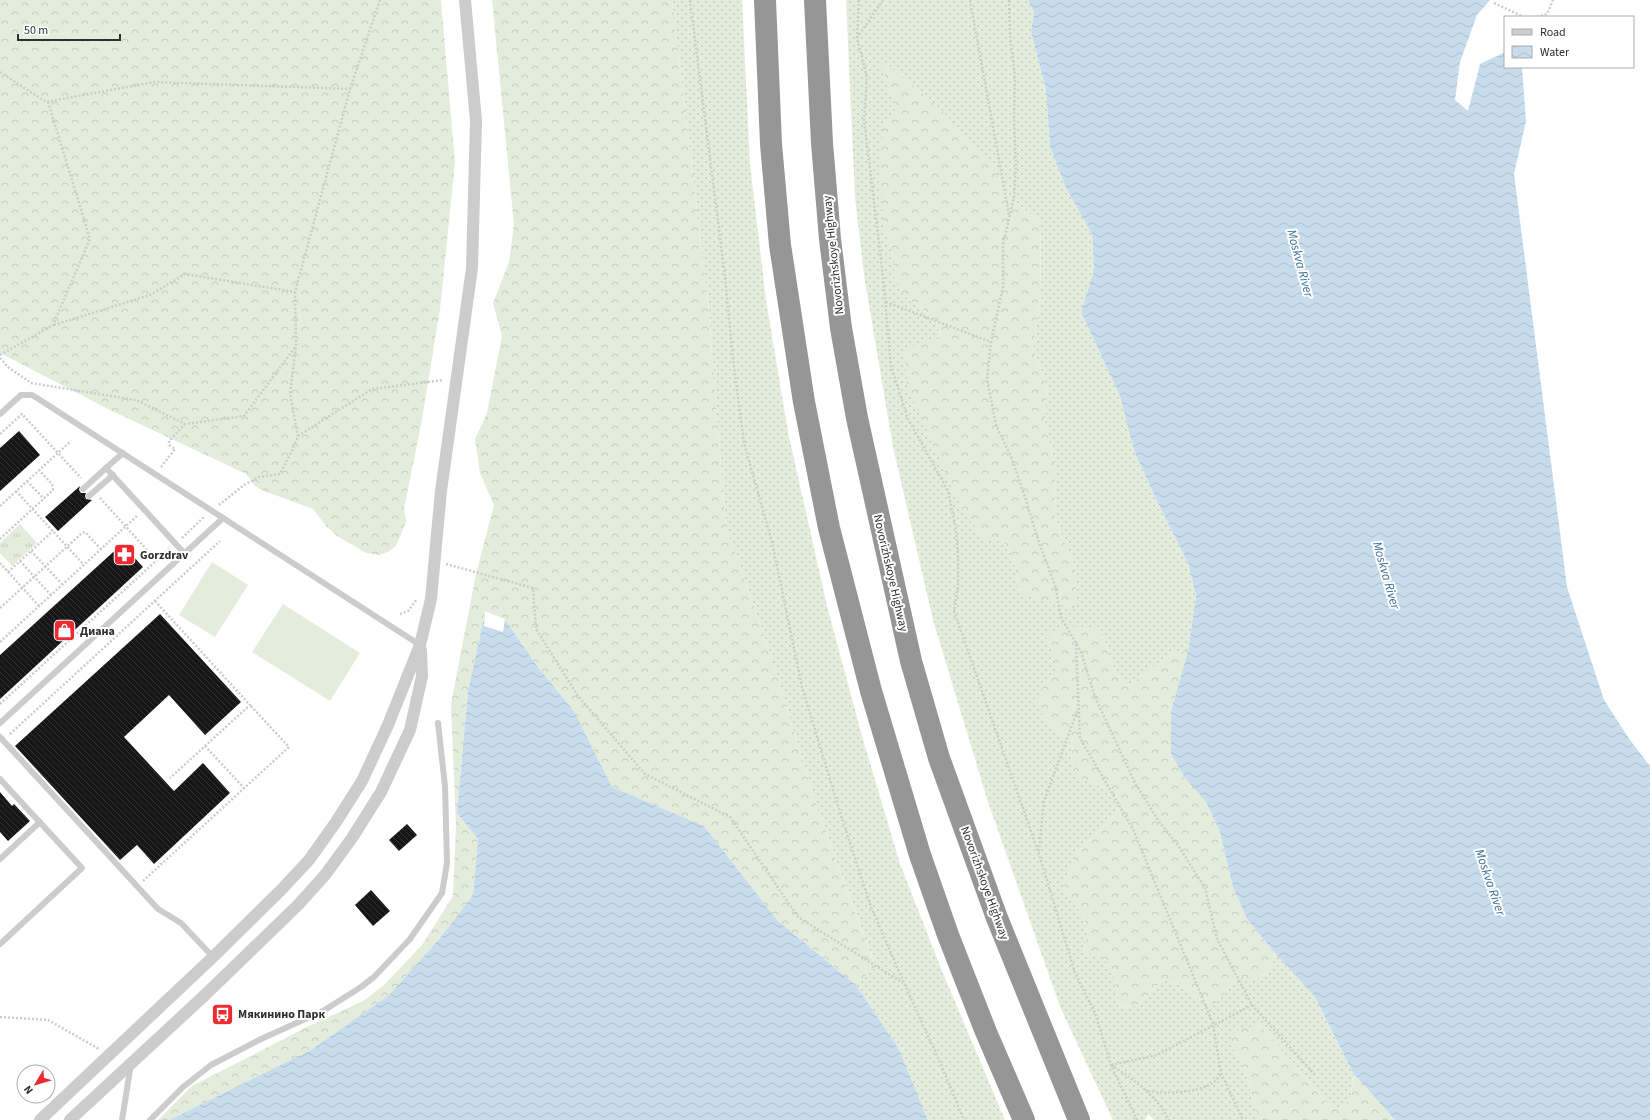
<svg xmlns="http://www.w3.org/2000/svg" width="1650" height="1120" viewBox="0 0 1650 1120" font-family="'Source Sans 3',sans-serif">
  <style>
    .grass { fill: url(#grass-dots); fill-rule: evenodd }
    .forest { fill: url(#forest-crowns) }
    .park { fill: url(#park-tufts) }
    .pitch { fill: #e4eddc }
    .water { fill: url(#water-waves) }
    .pier { fill: #fff }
    .building { fill: url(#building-back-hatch) }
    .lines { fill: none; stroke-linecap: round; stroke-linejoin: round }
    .path { stroke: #ccc; stroke-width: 2.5; stroke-dasharray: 2 2; stroke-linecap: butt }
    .service { stroke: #ccc; stroke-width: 6 }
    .minor { stroke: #ccc; stroke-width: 12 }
    .motorway { stroke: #969696; stroke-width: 22 }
    .labels { text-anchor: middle; stroke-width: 4; stroke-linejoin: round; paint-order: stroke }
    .street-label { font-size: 12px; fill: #2f2f2f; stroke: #fff }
    .poi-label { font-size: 12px; font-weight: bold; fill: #2f2f2f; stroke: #fff; text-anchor: start }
    .water-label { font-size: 13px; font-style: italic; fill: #396e95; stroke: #fff }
  </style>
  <defs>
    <pattern id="grass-dots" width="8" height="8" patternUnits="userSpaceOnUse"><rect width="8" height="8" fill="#e4eddc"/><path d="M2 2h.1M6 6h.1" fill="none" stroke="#c4ccbd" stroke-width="1.8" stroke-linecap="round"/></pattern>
    <pattern id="forest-crowns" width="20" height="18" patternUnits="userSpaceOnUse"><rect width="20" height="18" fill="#e4eddc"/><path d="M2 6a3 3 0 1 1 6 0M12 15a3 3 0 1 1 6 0" fill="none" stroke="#c4ccbd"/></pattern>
    <pattern id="park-tufts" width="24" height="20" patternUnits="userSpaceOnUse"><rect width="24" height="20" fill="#e4eddc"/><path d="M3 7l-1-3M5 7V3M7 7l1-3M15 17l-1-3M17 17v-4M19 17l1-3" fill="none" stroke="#c4ccbd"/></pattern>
    <pattern id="water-waves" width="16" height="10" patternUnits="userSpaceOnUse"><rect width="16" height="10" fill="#c7dded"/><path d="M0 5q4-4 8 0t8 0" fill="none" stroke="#abbecc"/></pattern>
    <pattern id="building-back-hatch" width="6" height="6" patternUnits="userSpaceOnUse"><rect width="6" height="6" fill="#161616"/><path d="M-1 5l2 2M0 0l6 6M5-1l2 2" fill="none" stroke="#303030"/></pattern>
  </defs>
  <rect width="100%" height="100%" fill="#fff"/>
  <g class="grass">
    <path d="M672,0H742L750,164L766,300L788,432L827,606L862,736L900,864L942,971L1005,1120H928L899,1049L856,985L875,965L818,810L766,641L726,527L708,302Z"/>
    <path d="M846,0H1028L1034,12L1031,32L1046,90L1050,147L1066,188L1092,234L1094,270L1081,312L1120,396L1134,451L1157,501L1188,563L1196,595L1188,651L1174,652L1127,686L1115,673L1100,627L1046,636L1060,672L1045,683L1044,719L1073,744L1071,762L1080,778L1116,793L1119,811L1078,852L1062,886L1084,917L1088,935L1083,953L1102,956L1113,971L1120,1008L1138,1005L1163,980L1182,985L1195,997L1214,1005L1238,977L1257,979L1271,969L1275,953L1315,997L1353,1073L1351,1100L1340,1108L1328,1104L1259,1024L1231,1044L1245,1069L1255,1109L1262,1120H1154L1148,1114L1145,1120H1113L1061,1009L988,802L933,620L893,447L864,275L855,197ZM895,111L992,166L1010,198L1040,222L1041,294L1033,349L1047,386L1045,424L1054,461L1055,518L1077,573L1020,594L1013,556L1002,539L935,318L903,295L894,277V258L883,221V124Z"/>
  </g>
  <g class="forest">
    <path d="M0,0H441L455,163L440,309L421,425L404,508L406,522L396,546L388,552L379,555L366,553L337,536L327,527L313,509L264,491L255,486L246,474L110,410L0,353Z"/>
    <path d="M492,0H672L708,302L726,527L766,641L818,810L875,966L856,985L778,921L704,826L612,787L574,711L537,666L506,622L485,613L468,691L457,813L478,839L473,895L440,938L389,995L311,1050L169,1120H158L192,1086L307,1027L363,1001L383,986L422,945L453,896L456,825L451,704L476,574L494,505L480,473L475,439L487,413L502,336L493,303L509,262L514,225Z"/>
    <path d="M879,57L944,112L992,166L1010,198L1040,222L1041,294L1033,349L1047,386L1045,424L1054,461L1055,518L1077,573L1075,609L1020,594L1013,556L1002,539H984L962,509L907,386L905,349L941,336L935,318L903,295L894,277V258L883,221L880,163L883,124L895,111Z"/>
    <path d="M1062,626L1100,627L1115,673L1127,686L1174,652L1188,651L1171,711L1185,778L1206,802L1220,832L1233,887L1247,919L1275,953L1271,969L1257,979L1238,977L1214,1005L1195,997L1182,985L1163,980L1138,1005L1120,1008L1113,971L1102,956L1083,953L1088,935L1084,917L1062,886L1078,852L1119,811L1116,793L1080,778L1071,762L1073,744L1044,719L1037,700L1045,683L1059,671L1046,636Z"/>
    <path d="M1259,1024L1328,1104L1340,1108L1351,1100L1353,1073L1395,1120H1262L1255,1109L1245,1069L1231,1044L1234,1031Z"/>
  </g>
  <path class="park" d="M20,524L37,543L12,566L0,553V543Z"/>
  <g class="pitch">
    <path d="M212,562L248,585L215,637L179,615Z"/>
    <path d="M283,604L360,653L330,701L252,652Z"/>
  </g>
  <g class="water">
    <path d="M1028,0H1490L1477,15L1460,62L1455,100L1468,111L1480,64L1505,52V67H1522L1526,121L1514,174L1567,587L1604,700L1630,740L1650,766V1120H1395L1353,1073L1315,997L1275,953L1247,919L1233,887L1220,832L1206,802L1185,778L1171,754V711L1188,651L1196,595L1188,563L1157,501L1134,451L1120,396L1081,312L1094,270L1092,234L1066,188L1050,147L1046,90L1031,32L1034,12Z"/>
    <path d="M485,613L506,621L537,666L574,711L612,787L704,826L778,921L856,985L899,1049L928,1120H169L311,1050L389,995L440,938L473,895L478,839L457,813L468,691Z"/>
  </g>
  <path class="pier" d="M485,611L505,619L503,632L484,626Z"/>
  <g class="building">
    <path d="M19,431L40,455L0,491V448Z"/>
    <path d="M80,486L79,490L81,493H86L85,496L86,499L92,500L58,531L45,517Z"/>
    <path d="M122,544L143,567L0,699V655Z"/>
    <path d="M160,614L241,702L205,735L169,695L124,737L174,791L203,763L230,793L154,864L137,845L120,860L15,746Z"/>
    <path d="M0,792L12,806L14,804L30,821L8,841L0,832Z"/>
    <path d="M407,824L417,835L399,851L389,840Z"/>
    <path d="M371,890L390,911L373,926L355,905Z"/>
  </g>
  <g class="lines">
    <g class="path">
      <path d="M690,0L725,277L733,359L744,443L772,542L802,687L839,809L871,907L904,983L942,1067L964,1120"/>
      <path d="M859,0L857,38L867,77L864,120L883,276L891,366L908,419L948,491L956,530L958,559V586L954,611L1039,854L1075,973L1095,1013L1111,1065L1137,1120"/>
      <path d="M970,0L1009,215"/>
      <path d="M1009,0L1010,35L1015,77L1014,118L1016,165L1014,197L1003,245V287L991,342L987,379L996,425L1012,459L1026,500L1038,540L1055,585L1061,617L1081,652L1095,697L1134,781L1158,820L1179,847L1205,888L1217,939L1252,1005L1157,1055L1111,1065"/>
      <path d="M1494,3L1524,17"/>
      <path d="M1537,17L1547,14L1553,0"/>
      <path d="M857,38L883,0"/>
      <path d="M0,72L46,102L154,82L350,89"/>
      <path d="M886,302L991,342"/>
      <path d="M54,325L150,295L185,274L295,292"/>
      <path d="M0,355L53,325L90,239L48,102"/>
      <path d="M0,358L8,367L31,383L136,400L185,424L244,416L296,346L295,292L350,89L380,0"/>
      <path d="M0,434L22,414L81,478"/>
      <path d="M298,436L372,389L443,380"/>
      <path d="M161,467L175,449L169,445V441L185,424"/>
      <path d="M27,481L44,499"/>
      <path d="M16,491L84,565"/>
      <path d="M100,498L157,561"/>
      <path d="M219,505L244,485L259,477L280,474L292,451L298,437L290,394L296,346"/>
      <path d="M0,506L71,441"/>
      <path d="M182,538L204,517"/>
      <path d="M0,539L53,490L52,484L39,470"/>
      <path d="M31,551L62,584"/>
      <path d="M20,561L51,595"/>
      <path d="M0,563L39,606"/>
      <path d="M446,564L533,588L536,629L578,696L645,774L730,817L798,917L903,983"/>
      <path d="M8,572L53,531"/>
      <path d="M155,601L250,705L170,778"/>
      <path d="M0,608L82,533L85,532L101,549"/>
      <path d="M400,614L408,611L417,599"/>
      <path d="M0,642L138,515"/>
      <path d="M1076,644L1080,738L1133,829L1213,1024L1221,1073L1243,1120"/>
      <path d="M0,704L169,549"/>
      <path d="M10,734L220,541"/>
      <path d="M205,746L244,788"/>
      <path d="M1039,851L1044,801L1078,709"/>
      <path d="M143,881L289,747L250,705"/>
      <path d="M1252,1005L1316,1076"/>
      <path d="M0,1017L48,1020L99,1049"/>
      <path d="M1111,1065C1134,1080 1156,1095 1169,1120"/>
      <path d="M1148,1091C1166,1094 1197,1093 1213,1083C1216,1081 1219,1076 1221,1073"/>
    </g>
    <g class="service">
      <path d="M0,414L21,395H32L37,398L420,645"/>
      <path d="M123,453L106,468L185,554"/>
      <path d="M83,489L106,468"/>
      <path d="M89,496L113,475"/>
      <path d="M0,723L223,518"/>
      <path d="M0,737L158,909L181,923L213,957"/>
      <path d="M0,779L82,868L0,944"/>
      <path d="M0,859L40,822"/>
      <path d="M122,1120L131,1064"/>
      <path d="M150,1120L183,1087L211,1065L261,1039L323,1011L361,987L374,977L410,939L442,893L447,863L445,786L438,723"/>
    </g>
    <g class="minor">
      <path d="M40,1120L213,957L282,889L309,860L336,822L362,781L388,725L420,645L431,599L441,491L472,268L476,121L465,0"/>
      <path d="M70,1120L205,995L298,905L325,875L352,838L381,792L410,730L422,676L421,650"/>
    </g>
    <g class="motorway">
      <path d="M765,0L771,144L780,245L804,402L829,528L871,691L920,855L948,935L986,1032L1024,1120"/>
      <path d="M815,0L822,143L830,239L841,328L857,418L911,661L939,758L997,918L1079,1120"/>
    </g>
  </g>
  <defs>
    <symbol id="pharmacy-square" viewBox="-11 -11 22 22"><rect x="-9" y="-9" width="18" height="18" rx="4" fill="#ed2a32" stroke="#fff"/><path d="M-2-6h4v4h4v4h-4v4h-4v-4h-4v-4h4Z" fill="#fff"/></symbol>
    <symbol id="shop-square" viewBox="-11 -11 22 22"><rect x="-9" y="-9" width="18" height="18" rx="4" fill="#ed2a32" stroke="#fff"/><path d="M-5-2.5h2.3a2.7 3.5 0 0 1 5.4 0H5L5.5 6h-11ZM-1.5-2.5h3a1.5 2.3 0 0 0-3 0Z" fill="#fff"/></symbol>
    <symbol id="bus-square" viewBox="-11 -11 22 22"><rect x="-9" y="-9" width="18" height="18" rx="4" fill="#ed2a32" stroke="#fff"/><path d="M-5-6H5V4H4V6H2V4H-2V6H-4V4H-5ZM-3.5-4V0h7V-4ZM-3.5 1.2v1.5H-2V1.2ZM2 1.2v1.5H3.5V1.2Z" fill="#fff"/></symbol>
  </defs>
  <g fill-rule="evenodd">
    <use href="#pharmacy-square" x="112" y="542" width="25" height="25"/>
    <use href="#shop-square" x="52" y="618" width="25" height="25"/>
    <use href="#bus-square" x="210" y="1002" width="25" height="25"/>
  </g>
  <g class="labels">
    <g class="street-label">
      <text transform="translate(833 255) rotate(-96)" y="4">Novorizhskoye Highway</text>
      <text transform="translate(891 573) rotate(77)" y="4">Novorizhskoye Highway</text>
      <text transform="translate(985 883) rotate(70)" y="4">Novorizhskoye Highway</text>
    </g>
    <g class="poi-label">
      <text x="140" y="559">Gorzdrav</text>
      <text x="80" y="635">Диана</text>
      <text x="238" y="1018">Мякинино Парк</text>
    </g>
    <g class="water-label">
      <text transform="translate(1301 263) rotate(75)" y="5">Moskva River</text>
      <text transform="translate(1387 575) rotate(74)" y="5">Moskva River</text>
      <text transform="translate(1491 882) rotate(71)" y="5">Moskva River</text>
    </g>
  </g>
  <rect x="1504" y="16" width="130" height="52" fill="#ffffff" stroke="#acacac"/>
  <rect x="1512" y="29" width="20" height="6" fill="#cccccc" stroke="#acacac"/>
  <text x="1540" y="36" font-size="12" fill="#2f2f2f">Road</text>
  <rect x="1512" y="46" width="20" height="12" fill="url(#water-waves)" stroke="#acacac"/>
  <text x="1540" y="56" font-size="12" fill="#2f2f2f">Water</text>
  <g transform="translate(36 1084) rotate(232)"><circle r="19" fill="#ffffff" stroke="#acacac"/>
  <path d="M0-3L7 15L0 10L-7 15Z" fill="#ed2a32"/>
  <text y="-6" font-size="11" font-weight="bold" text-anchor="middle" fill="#2f2f2f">N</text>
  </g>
  <path d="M18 34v6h102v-6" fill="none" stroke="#2f2f2f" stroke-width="2"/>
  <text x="24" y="34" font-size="12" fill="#2f2f2f" stroke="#ffffff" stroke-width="3" paint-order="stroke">50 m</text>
</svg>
